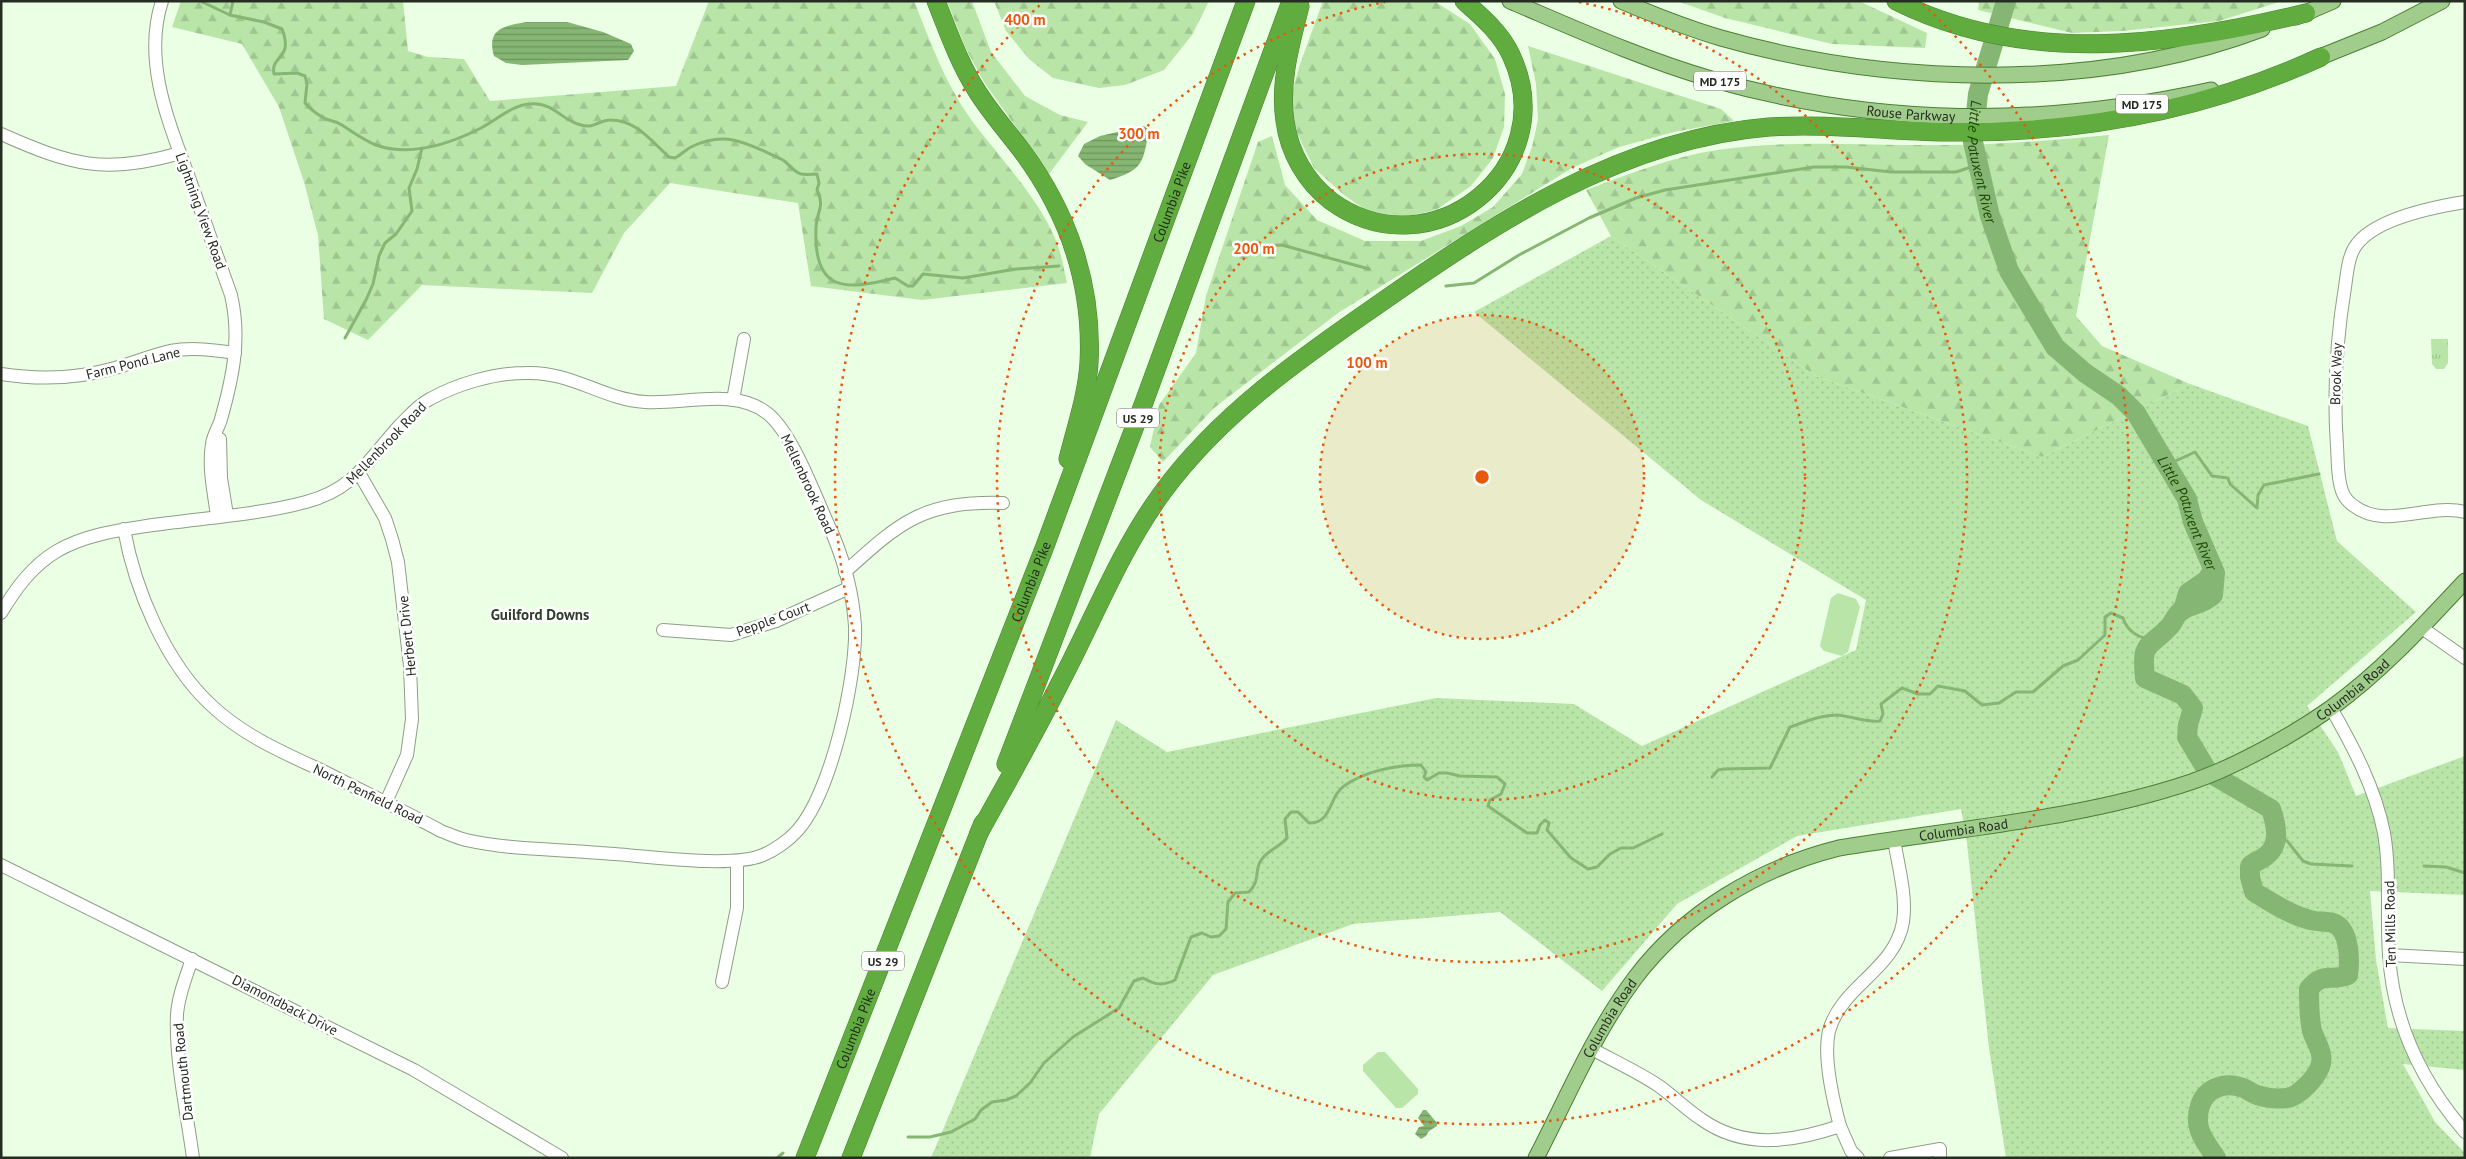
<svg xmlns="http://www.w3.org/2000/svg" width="2466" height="1159" viewBox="0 0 2466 1159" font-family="'PT Sans',sans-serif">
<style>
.grass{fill:url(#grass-dots)}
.forest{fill:url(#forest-firs)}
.park{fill:url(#park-tufts)}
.pitch{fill:#b9e5a9}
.water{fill:url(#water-rules)}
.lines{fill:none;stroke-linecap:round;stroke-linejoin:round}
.stream{stroke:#86b673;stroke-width:3}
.river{stroke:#86b673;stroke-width:20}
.minor-casing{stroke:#8d9f86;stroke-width:14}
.major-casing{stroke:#4b7f34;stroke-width:17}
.highway-casing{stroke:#4b7f34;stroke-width:19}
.minor{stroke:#fff;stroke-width:12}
.major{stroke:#a0cd8b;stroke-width:15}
.highway{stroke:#60ac3e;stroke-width:18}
.ring{fill:none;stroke:#e8590c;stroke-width:2.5;stroke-dasharray:2.5 5}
.labels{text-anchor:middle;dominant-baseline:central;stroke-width:5;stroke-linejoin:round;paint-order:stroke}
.shield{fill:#fff;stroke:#666b64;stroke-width:1}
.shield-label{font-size:12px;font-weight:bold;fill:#252c22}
.street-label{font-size:14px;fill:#252c22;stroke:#fff}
.water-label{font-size:15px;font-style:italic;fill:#1d4b03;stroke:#fff}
.neighbourhood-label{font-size:15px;font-weight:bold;fill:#303f2a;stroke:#fff}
.centre{fill:#e8590c;stroke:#fff;stroke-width:2.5}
.ring-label{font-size:15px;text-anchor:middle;font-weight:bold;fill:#e8590c;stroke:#fff;stroke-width:5;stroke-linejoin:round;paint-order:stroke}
</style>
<defs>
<pattern id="grass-dots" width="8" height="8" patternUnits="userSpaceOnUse" patternTransform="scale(1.25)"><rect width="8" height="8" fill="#b9e5a9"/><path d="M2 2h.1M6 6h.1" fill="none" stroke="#9fc591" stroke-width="1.8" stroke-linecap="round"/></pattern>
<pattern id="forest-firs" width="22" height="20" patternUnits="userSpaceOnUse" patternTransform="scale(1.25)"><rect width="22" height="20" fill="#b9e5a9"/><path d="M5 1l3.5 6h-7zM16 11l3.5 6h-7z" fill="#9fc591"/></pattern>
<pattern id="park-tufts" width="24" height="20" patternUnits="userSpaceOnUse" patternTransform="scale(1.25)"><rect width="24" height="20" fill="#b9e5a9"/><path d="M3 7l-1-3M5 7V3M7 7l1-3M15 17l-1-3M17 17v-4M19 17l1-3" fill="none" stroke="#9fc591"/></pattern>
<pattern id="water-rules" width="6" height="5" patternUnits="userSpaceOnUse" patternTransform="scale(1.25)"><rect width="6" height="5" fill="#86b673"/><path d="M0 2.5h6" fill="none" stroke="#6d945e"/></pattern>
</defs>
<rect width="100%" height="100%" fill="#ebffe4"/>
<path class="grass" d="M 1611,236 L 1816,376 L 2042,457 L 2190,384 L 2308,426 L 2337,541 L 2416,612 L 2307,706 L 2338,752 L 2356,796 L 2465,756 L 2465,895 L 2370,891 L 2376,960 L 2388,1028 L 2465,1031 L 2465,1070 L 2403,1064 L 2435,1122 L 2465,1153 L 2465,1158 L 2006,1158 L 1989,1048 L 1967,843 L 1961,809 L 1797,836 L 1677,904 L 1602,991 L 1500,912 L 1353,924 L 1213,975 L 1099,1114 L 1090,1158 L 931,1158 L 1116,720 L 1167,752 L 1436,698 L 1574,704 L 1642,746 L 1856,650 L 1866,600 L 1701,500 L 1474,312 Z"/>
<g class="forest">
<path d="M 181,1 L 403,1 L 408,51 L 428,57 L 464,59 L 490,101 L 676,86 L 709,1 L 914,1 C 930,41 945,83 970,118 C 997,155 1043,202 1058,246 C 1062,257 1064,270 1067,283 L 922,300 L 811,286 L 798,203 L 670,183 L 624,233 L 592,293 L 422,285 L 368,340 L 324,319 L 318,235 L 304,182 L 279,107 L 242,44 L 172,27 Z"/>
<path d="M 947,1 L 972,1 L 991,52 L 1025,96 L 1060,115 L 1088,122 L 1049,174 L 984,82 L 965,47 Z"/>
<path d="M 994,1 L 1209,1 L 1192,35 L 1164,70 L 1125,85 L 1099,88 L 1053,78 L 1029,59 L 1006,31 Z"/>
<path d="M 1323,1 L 1434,1 L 1470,24 L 1495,59 L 1505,94 L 1504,127 L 1493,158 L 1471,186 L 1436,210 L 1408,216 L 1370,213 L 1344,195 L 1314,168 L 1296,131 L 1291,96 L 1299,67 Z"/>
<path d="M 1677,1 L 1859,1 L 1927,33 L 1925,48 L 1832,44 L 1725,18 Z"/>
<path d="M 1979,1 L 2282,1 L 2219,21 L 2122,31 L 2072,33 L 1978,10 Z"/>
<path d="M 1528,46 L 1721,109 L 1734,121 L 1674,132 L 1619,147 L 1572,168 L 1338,313 L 1214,408 L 1163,462 L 1150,447 L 1159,405 L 1196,353 L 1206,296 L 1258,142 L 1272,136 L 1285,185 L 1317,220 L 1365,241 L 1421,241 L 1461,226 L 1493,207 L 1522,174 L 1532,147 L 1538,120 L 1536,84 Z"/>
<path d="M 2109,135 L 2076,316 L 2102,346 L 2190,384 L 2042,457 L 1816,376 L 1611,236 L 1586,190 C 1629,174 1671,157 1717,150 C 1793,139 1867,146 1943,145 C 1999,145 2054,140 2109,135 Z"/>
</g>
<path class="park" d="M 2431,339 L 2448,339 L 2448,363 L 2444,369 L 2436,369 L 2432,364 Z"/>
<g class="pitch">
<path d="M 1838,593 L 1856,599 L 1860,607 L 1848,652 L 1842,656 L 1824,651 L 1820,646 L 1831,598 Z"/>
<path d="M 1378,1052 L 1385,1052 L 1418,1089 L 1418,1094 L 1402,1108 L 1396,1108 L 1363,1071 L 1363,1065 Z"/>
</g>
<g class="water">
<path d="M 526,22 L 567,22 L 603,32 L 631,44 L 634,51 L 628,60 L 522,65 L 506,63 L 494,56 C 486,29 504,26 526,22 Z"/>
<path d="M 1144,126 L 1149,130 C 1143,163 1143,170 1110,180 L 1085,164 L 1078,156 L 1084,144 L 1100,136 Z"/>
<path d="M 1423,1110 L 1426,1110 L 1437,1123 L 1437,1126 L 1429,1131 L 1426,1136 L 1421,1139 L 1415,1134 L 1419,1127 L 1424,1126 L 1418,1118 Z"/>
</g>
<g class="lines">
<g class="stream">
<path d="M 200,1 L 230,15 L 264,22 L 282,29 C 294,60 270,55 274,74 L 297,73 L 305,76 L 307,84 L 305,103 C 311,110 318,115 326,119 C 331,121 336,121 340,124 C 352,131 363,140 376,145 C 410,157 449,144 479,129 C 496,121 511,105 530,104 C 555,102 560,120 581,125 C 594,129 600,120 610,120 C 637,120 651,141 669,157 L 675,158 C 681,155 685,150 691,147 C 728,129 750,145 783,160 C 789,164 794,172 801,174 C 806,175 812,174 817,174 L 819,183 L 817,190 C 825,207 817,211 816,227 C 813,292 844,291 895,278 L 908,286 L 913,286 L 923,274 L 963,278 L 1016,269 L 1059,266"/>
<path d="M 230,15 L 233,1"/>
<path d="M 1240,247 L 1282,245 L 1369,269"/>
<path d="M 1446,286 L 1474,283 L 1519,255 L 1589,218 L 1636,198 L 1665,190 L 1814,167 L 1846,167 L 1891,172 L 1956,172 L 1977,165"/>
<path d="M 345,338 L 366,300 L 373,284 L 379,256 L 385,243 L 396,234 L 412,211 L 409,188 L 417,169 L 422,148"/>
<path d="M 2165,466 L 2195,452 L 2212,476 L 2228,478 L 2230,484 L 2257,508 L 2258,495 L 2264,485 L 2319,474"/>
<path d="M 1712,777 L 1718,770 L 1724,769 L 1770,768 L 1790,727 C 1805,722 1820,715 1837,715 C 1850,716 1869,723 1880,721 L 1883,714 L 1881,704 L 1902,688 L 1918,694 L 1930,694 L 1938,686 L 1965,691 L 1982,705 L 1999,703 L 2016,692 L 2033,692 L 2063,666 L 2078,660 L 2105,635 L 2105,617 L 2111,613 L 2123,618 C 2127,631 2139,639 2153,639"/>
<path d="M 2276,832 L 2288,842 L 2303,861 L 2311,864 L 2352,866"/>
<path d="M 2424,866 L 2446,867 L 2465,873"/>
<path d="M 908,1137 L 930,1137 L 951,1132 L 975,1119 L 981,1110 L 992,1102 L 1006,1100 L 1016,1096 L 1030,1083 L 1044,1063 L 1073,1037 L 1119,1008 L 1134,981 L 1143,978 C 1155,985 1163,986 1175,980 L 1191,937 L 1202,933 L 1211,937 L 1219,936 L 1226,929 L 1228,902 L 1235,893 L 1249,892 C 1262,878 1253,870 1262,859 C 1269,849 1280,847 1287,838 L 1285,819 L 1291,812 L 1298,812 L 1309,823 C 1333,823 1328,797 1344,786 C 1365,771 1396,765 1421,765 L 1426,772 L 1424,777 L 1427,780 L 1439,773 L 1447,773 L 1460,776 L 1497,777 L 1505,784 L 1501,794 L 1490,800 L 1488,806 L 1527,833 L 1537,833 L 1540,825 L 1545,820 L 1549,823 L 1547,830 L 1571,858 L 1588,869 L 1597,867 L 1610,854 L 1621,848 L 1633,848 L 1662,834"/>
<path d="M 777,1158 L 783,1153"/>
</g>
<g class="river">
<path id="s1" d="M 2006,1 L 1978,94 L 1973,142 L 1990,216 L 2009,271 L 2055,347 L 2085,373 L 2119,396 L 2136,413 L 2187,499 L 2193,522 L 2215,573 L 2213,595 C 2204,604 2192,604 2182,610 C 2176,614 2174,621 2170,626 C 2148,650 2141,640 2145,678 L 2183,695 L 2193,708 L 2188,725 L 2187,737 L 2208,772 L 2271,809 C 2276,824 2281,843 2267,855 C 2262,860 2255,861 2250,866 L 2250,877 L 2254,892 C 2271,902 2290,915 2310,920 C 2317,922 2325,921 2333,923 C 2350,929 2350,960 2348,975 C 2331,982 2323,971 2309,989 C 2309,1002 2309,1017 2312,1031 C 2316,1043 2325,1054 2320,1067 C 2316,1078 2298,1097 2287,1098 C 2278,1099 2266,1098 2257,1095 C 2251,1093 2246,1088 2240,1087 C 2223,1082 2205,1089 2200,1106 C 2193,1128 2204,1140 2216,1158"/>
<path d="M 2183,610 L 2188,593 L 2207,580 L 2213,570"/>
</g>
<defs>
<g id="minor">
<path d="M 162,1 C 142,63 170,125 191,183 C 204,220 218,258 231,295 C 241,338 233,377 221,419 C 219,427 213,435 212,444 C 208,467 214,493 217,516"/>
<path d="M 1,134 C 71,165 105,175 180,153"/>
<path d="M 2465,202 C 2434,207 2377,218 2357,244 C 2348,255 2347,274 2345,287 C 2336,342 2333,390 2337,446 C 2338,461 2337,477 2342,491 C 2344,497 2348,502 2354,506 C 2385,530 2429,503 2465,512"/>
<path d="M 1,374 C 40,380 77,379 115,368 C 133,363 152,355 170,351 C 192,347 214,350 235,353"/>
<path d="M 733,400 L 744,339"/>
<path d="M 220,439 L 221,478 L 227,515"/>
<path d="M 359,473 L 385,518 L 392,539 L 398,562 L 410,666 L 412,719 L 407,755 L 386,802"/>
<path d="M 845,572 C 901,521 924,501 1003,503"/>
<path d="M 1,613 C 16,588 32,566 57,551 C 86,534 121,530 153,525 C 203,518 257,515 306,502 C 355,489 368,460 400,425 C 409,416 418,405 430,399 C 457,384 494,373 525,373 C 572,371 601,399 645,402 C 683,405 734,387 767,413 C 794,434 817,502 833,535 C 845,564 853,595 855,626 C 857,677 831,794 797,831 C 789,840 775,850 763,855 C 731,869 640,855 601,853 C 557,849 510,850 466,840 C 457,838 449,834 441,831 C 402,810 362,791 323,771 C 284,753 244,736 212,706 C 166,664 135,590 124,529"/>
<path d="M 2422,628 L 2465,658"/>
<path d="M 663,630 L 731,635 L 776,621 L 849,588"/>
<path d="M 2331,708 C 2354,748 2375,788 2384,833 C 2391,874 2386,914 2389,954 C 2393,1022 2421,1081 2465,1132"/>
<path d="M 1,865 L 414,1070 L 562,1158"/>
<path d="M 2389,955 L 2465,959"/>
<path d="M 192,959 C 186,977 178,996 177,1015 C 175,1059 187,1113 193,1158"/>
<path d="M 722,982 L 737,908 L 737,861"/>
<path d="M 1592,1049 C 1614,1061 1638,1072 1659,1086 C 1673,1096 1686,1109 1701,1119 C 1744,1150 1793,1142 1840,1126 C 1833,1100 1823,1057 1829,1031 C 1841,986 1895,970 1903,922 C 1907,895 1898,866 1894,839"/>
<path d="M 1840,1126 L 1851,1151 L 1858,1158"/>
<path d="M 1890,1158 L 1940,1149 L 1940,1158"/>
</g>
<g id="major">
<path id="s2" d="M 1510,1 C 1576,29 1642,59 1711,79 C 1878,127 2042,127 2211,90"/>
<path d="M 1621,1 C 1654,15 1687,28 1721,38 C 1890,86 2096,92 2262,29"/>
<path d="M 2296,17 L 2333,1"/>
<path d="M 2310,61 L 2382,32 L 2442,1"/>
<path id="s3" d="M 1536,1158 C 1567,1098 1594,1033 1635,978 C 1685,912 1759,868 1839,848 C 1954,829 2081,819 2191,782 C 2235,767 2293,735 2331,708 C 2381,672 2423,626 2465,581"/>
</g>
<g id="highway">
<path d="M 936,1 C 948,31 959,63 977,91 C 990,112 1007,131 1022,151 C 1068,213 1093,285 1089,363 C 1087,395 1076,427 1068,459"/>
<path d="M 1896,1 C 2026,66 2170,46 2306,13"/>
<path d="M 1300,6 C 1291,42 1279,83 1285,121 C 1289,152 1306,182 1331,201 C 1431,274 1564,168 1511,55 C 1501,33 1482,17 1464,1"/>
<path d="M 1006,764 L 1143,405 L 1291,1"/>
<path d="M 979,833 C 1006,784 1034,735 1059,685 C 1093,621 1119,552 1162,493 C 1219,415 1298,360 1376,306 C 1495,223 1620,139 1769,127 C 1828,123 1886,131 1945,132 C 2074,134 2203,111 2321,57"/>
<path id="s4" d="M 805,1158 L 1045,546 L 1246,1"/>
<path d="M 851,1158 L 983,823"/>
</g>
</defs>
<use href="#minor" class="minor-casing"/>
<use href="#major" class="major-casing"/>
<use href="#highway" class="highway-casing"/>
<use href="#minor" class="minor"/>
<use href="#major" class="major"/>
<use href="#highway" class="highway"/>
</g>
<circle cx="1482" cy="477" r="162" fill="#e8590c" fill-opacity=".12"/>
<g class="ring">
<circle cx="1482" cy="477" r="162"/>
<circle cx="1482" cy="477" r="323"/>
<path d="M1579 2A485 485 0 1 1 1385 2"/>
<path d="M1923 4A647 647 0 1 1 1041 4"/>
</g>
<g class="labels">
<g class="shield">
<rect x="1694" y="71.5" width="52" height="19" rx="4"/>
<rect x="2116" y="94.5" width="52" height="19" rx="4"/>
<rect x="1117" y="408.5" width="42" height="19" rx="4"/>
<rect x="862" y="951.5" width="42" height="19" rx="4"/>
</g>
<g class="shield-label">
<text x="1720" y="81">MD 175</text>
<text x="2142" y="104">MD 175</text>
<text x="1138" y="418">US 29</text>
<text x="883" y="961">US 29</text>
</g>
<g class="street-label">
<text stroke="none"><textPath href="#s2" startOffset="419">Rouse Parkway</textPath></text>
<text stroke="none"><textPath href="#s4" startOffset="1024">Columbia Pike</textPath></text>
<text transform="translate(201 211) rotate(70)">Lightning View Road</text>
<text transform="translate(133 363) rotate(-14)">Farm Pond Lane</text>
<text transform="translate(2336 374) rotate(-88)">Brook Way</text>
<text transform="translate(386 443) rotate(-46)">Mellenbrook Road</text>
<text transform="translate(808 484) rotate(65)">Mellenbrook Road</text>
<text stroke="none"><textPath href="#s4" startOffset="619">Columbia Pike</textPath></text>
<text transform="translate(773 619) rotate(-20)">Pepple Court</text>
<text transform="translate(407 636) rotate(-96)">Herbert Drive</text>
<text stroke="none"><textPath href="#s3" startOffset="998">Columbia Road</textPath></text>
<text transform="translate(368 794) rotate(26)">North Penfield Road</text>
<text stroke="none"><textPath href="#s3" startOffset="578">Columbia Road</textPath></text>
<text transform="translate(2390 924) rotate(-91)">Ten Mills Road</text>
<text transform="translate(285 1005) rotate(27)">Diamondback Drive</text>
<text stroke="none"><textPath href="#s3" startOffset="158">Columbia Road</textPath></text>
<text stroke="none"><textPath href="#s4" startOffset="139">Columbia Pike</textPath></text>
<text transform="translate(183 1072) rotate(-96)">Dartmouth Road</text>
</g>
<g class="water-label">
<text stroke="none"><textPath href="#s1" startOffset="166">Little Patuxent River</textPath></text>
<text stroke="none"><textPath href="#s1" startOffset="586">Little Patuxent River</textPath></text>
</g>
<g class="neighbourhood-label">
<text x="540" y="614">Guilford Downs</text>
</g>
</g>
<circle cx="1482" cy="477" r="8" class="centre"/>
<g class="ring-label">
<text x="1025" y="25">400 m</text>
<text x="1139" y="139">300 m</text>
<text x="1254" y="254">200 m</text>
<text x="1367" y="368">100 m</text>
</g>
<rect width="2466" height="1159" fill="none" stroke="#252c22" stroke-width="5"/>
</svg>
